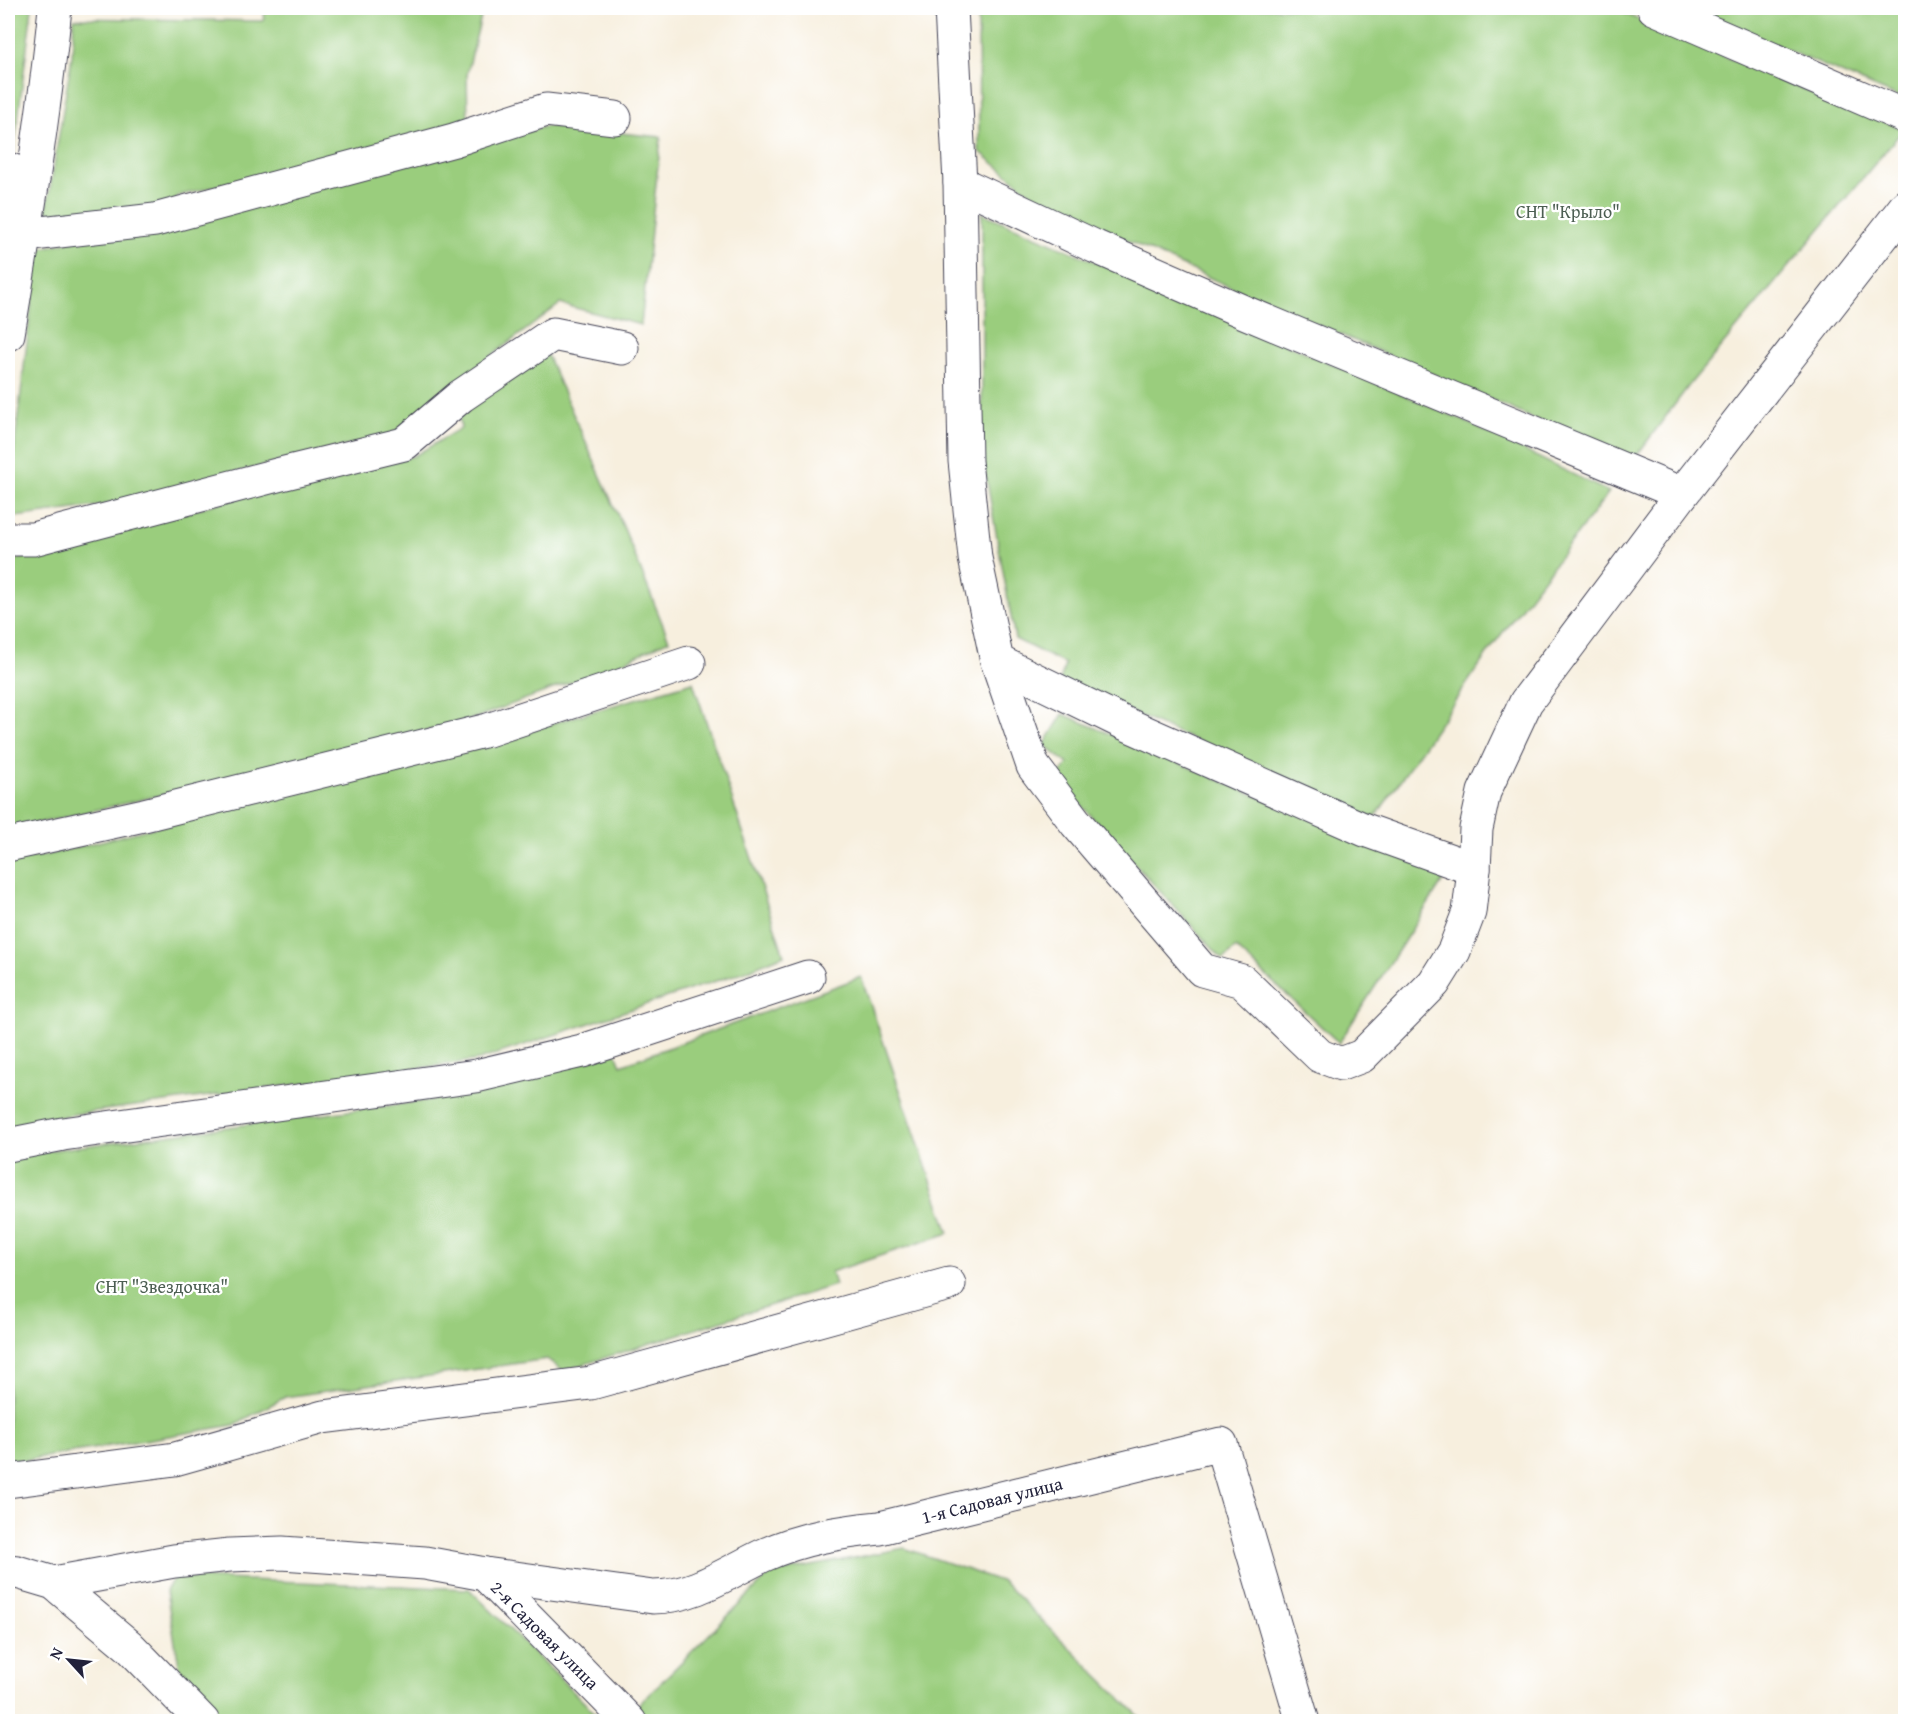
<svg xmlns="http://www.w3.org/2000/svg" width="1913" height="1729" viewBox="0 0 1913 1729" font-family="'Gentium Book Plus',serif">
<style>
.green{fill:#9acd7d;stroke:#5e785c;stroke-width:1.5}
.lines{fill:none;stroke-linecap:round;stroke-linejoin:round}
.minor-casing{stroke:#424153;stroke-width:35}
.minor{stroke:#fff;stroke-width:33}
.labels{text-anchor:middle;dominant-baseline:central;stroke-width:4.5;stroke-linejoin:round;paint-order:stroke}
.park-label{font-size:18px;fill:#4c5e52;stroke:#fff}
.street-label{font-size:18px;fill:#22223b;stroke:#fff}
</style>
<rect width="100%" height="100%" fill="#fff"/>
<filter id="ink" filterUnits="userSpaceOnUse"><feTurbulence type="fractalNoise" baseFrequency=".0167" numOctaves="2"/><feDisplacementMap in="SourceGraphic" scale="12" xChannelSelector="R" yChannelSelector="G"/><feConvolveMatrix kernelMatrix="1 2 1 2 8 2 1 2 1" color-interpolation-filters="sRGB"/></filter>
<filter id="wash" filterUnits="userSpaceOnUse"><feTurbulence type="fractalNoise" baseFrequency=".008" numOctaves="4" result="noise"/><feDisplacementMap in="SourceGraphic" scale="24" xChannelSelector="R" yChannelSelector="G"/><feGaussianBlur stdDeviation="1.35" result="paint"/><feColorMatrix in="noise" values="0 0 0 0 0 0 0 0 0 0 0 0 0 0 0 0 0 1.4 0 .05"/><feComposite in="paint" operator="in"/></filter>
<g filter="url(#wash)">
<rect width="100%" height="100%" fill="#f7efde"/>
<g class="green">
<path d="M 8,8 L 32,8 L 13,158 L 8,156 Z"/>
<path d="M 266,8 L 483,8 L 467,75 L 468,123 L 177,196 L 176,202 L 142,210 L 46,213 L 72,56 L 74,18 L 263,21 Z"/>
<path d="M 978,8 L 1612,8 L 1784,82 L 1904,129 L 1690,384 L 1631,463 L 1483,396 L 1230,287 L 1040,201 L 979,151 Z"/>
<path d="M 1688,8 L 1905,8 L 1905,100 Z"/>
<path d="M 548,126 L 661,137 L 641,325 L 560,304 L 457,382 L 391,435 L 98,506 L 8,518 L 8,501 L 38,249 Z"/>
<path d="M 982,213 L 1462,420 L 1609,492 L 1494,644 L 1374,819 L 1060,681 L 1065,664 L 1015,639 L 982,454 Z"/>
<path d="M 547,355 L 625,531 L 669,640 L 617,665 L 464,722 L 179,791 L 8,830 L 8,562 L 233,499 L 414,456 L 461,428 L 458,411 Z"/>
<path d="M 693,682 L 784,955 L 743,972 L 479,1060 L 75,1114 L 8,1127 L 8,860 L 43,856 L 492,741 Z"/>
<path d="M 1063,714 L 1446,876 L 1339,1043 L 1236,948 L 1223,960 L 1057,779 L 1068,764 L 1044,745 Z"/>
<path d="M 861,977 L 949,1233 L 831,1272 L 835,1285 L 563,1371 L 547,1359 L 285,1397 L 234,1425 L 8,1463 L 8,1156 L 455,1097 L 616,1053 L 621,1065 Z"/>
<path d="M 904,1548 L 1003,1582 L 1144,1721 L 645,1722 L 633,1710 L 770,1574 Z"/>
<path d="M 174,1577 L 469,1589 L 603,1721 L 226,1721 L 181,1677 L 166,1591 Z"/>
</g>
</g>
<g filter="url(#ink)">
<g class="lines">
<defs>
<g id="minor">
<path d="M 951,8 L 960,183 L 1096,247 L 1244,312 L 1682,494"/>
<path d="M 1654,8 L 1906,117"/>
<path d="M 8,169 L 33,178"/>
<path d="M 960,183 L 965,461 L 975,558 L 997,661 L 1124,723 L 1365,830 L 1474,869 L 1476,829 L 1484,792 L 1526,702 L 1682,494 L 1906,206"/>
<path d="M 24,235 L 155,220 L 454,140 L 546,110 L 615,118"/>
<path d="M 8,334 C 26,226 44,117 55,8"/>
<path d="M 8,539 L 33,539 L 281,474 L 404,444 L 461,396 L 553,334 L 622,348"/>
<path d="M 997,661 L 1033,766 L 1076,823 L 1202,970 L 1242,981 L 1320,1056 L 1341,1064 L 1362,1056 L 1434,983 L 1454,951 L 1469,912 L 1474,869"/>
<path d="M 8,845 L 144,815 L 488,730 L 689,663"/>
<path d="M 8,1145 L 63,1134 L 476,1076 L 582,1051 L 808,977"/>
<path d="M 8,1481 L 175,1459 L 323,1417 L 591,1383 L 949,1284"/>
<path d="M 8,1571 L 17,1572 L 54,1583 L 129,1646 L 203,1722"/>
<path d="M 485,1574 L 630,1722"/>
<path d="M 54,1583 L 174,1561 L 230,1555 L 282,1553 L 425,1563 L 485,1574 L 653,1597 C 694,1597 728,1572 764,1555 C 802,1538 839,1532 880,1528 L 1221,1444 L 1303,1722"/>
</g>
</defs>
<use href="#minor" class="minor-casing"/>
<use href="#minor" class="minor"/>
</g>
</g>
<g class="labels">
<g class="park-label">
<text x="1568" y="211">СНТ "Крыло"</text>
<text x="162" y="1286">СНТ "Звездочка"</text>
</g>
<g class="street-label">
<text transform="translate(992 1500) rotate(-14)">1-я Садовая улица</text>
<text transform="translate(545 1635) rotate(45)">2-я Садовая улица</text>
</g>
</g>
<rect width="1913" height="1729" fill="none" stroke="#fff" stroke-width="30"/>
<g transform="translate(69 1660) rotate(297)" stroke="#ffffff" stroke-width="4.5" paint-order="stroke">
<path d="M0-4.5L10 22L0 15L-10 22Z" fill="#22223b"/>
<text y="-9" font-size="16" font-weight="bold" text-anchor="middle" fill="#22223b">N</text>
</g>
</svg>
